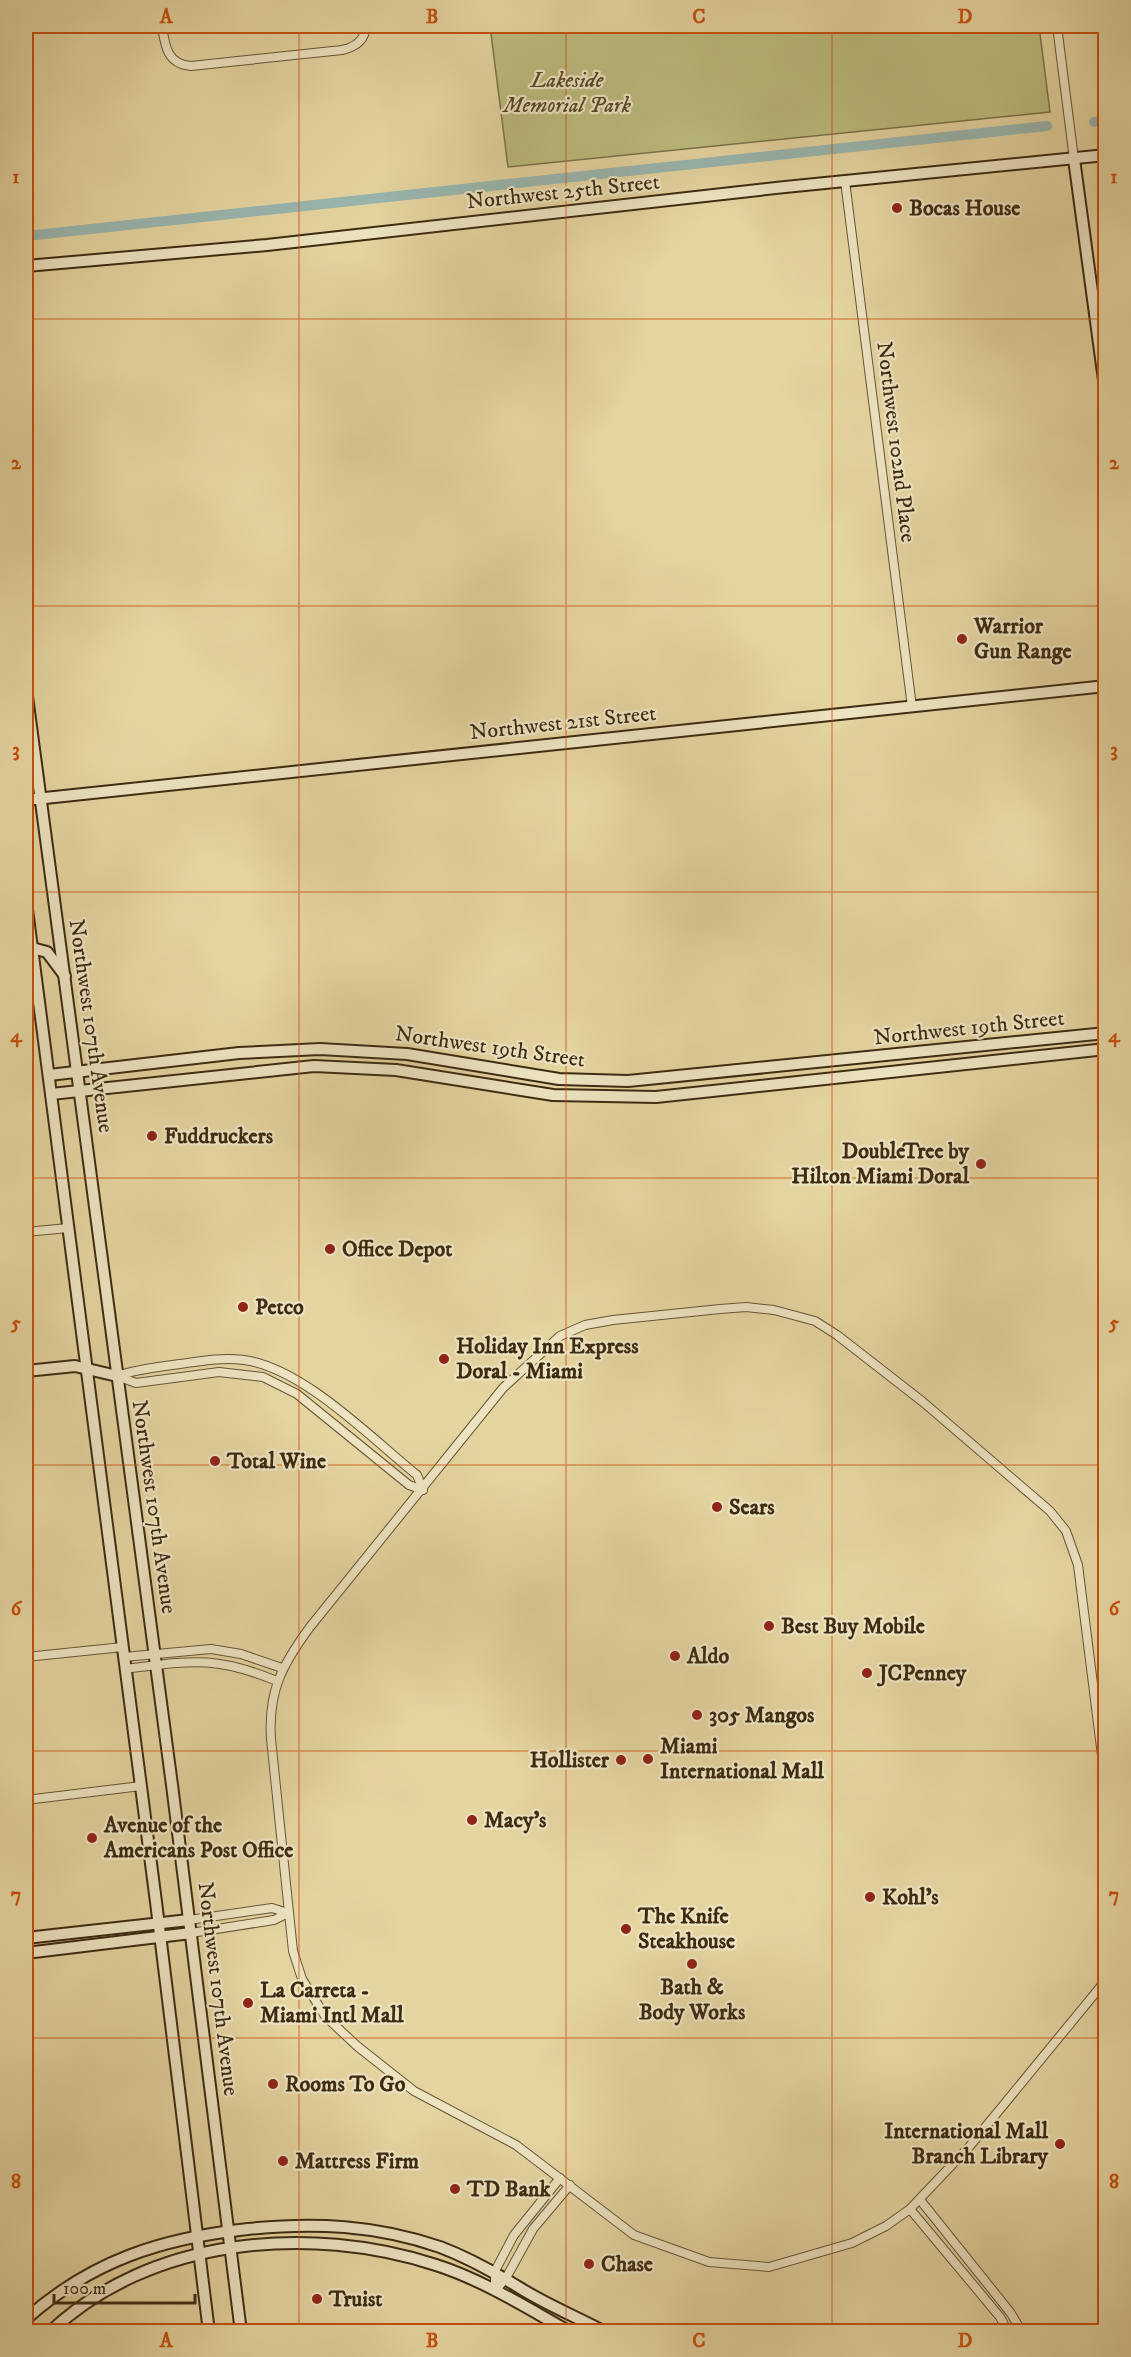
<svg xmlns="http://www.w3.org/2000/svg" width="1131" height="2357" viewBox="0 0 1131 2357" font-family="'IM FELL DW Pica',serif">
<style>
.green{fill:#bcbb7e;stroke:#7c7348;stroke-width:1.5}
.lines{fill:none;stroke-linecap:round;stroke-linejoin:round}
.canal{stroke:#99b6af;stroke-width:10}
.street-casing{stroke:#675536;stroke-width:10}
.secondary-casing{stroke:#3d2b12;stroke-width:14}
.street{stroke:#ede3c1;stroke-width:8}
.secondary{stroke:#ede3c1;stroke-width:10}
.grid{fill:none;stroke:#c6500d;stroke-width:1.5;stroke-opacity:0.55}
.poi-dot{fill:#8f2418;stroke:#ede3c1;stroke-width:2}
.labels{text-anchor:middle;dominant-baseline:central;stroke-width:4.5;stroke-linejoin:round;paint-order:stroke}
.park-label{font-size:22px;font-style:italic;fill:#564828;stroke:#ede3c1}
.street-label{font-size:22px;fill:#3d2b12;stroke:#ede3c1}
.poi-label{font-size:22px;font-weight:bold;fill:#3d2b12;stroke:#ede3c1;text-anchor:start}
.neatline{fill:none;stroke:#c6500d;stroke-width:2}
.grid-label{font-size:20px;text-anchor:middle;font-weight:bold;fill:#c6500d}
</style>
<rect width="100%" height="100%" fill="#e4d4a0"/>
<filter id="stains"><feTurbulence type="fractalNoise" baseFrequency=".00333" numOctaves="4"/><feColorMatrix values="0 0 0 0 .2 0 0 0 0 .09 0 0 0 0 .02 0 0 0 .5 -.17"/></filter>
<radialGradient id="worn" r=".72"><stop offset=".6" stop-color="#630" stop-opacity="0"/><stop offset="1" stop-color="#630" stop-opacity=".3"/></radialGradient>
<path class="green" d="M 490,26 L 1039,26 L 1050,112 L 508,167 Z"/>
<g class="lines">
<g class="canal">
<path d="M 1094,122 L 1106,120"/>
<path d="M 26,236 L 1047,126"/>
</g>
<defs>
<g id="street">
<path d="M 162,26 C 165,46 167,64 191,66 L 342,50 C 356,47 365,40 366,26"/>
<path d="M 1057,26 L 1074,159"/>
<path d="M 845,181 L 912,707"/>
<path d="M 26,1232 L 68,1228"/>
<path d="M 117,1376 C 137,1369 158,1367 180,1364 C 201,1361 222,1357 244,1360 C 303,1368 371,1438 417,1475 L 423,1490"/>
<path d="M 117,1376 L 136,1383 L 219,1372 L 263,1377 L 297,1394 L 409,1485 L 423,1490"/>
<path d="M 26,1657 L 123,1647"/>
<path d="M 124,1657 L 211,1649 L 241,1654 L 282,1668"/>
<path d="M 125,1669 C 190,1661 214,1655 277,1681"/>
<path d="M 1106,1787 L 1078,1565 L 1066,1531 L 1050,1511 L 923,1402 L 837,1335 L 815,1321 L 774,1310 L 746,1307 L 720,1309 L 613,1320 L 585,1325 L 560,1336 L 503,1388 L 310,1627 C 282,1665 268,1691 271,1739 L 293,1951 L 302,1979 L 325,2016 L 357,2046 L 414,2091 L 516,2145 L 634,2235 L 709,2262 L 769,2267 L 852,2243 L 886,2226 L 910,2209 L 969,2147 L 1106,1980"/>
<path d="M 26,1800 L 141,1786"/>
<path d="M 189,1920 L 272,1908 L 288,1913"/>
<path d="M 191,1933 L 274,1920 L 288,1913"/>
<path d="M 921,2201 L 1010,2312 L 1022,2332"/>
<path d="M 910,2209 L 1000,2317 L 1008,2332"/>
<path d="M 495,2291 L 495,2271 L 514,2235 L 560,2178"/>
<path d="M 495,2291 L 506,2278 L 533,2229 L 570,2185"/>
</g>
<g id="secondary">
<path d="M 1074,159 L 1106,395"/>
<path d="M 26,266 L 267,245 L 785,187 L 1106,155"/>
<path d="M 26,689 L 172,1785 L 241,2332"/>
<path d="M 26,800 L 1106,686"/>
<path d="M 26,902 L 156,1902 L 209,2332"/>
<path d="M 32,948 L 47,952 L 65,976"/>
<path d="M 49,1075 L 239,1053 L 320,1049 L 407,1054 L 559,1079 L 628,1081 L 1106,1033"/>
<path d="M 51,1094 L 314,1066 L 396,1070 L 553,1095 L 656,1097 L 1106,1049"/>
<path d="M 26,1371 L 75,1366 L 117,1376"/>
<path d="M 26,1938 L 189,1920"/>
<path d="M 26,1953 L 191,1933"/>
<path d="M 26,2319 C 91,2261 162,2238 248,2229 C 314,2222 376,2225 440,2247 C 469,2258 494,2272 520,2288 C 547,2305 577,2317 605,2332"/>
<path d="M 50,2332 C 150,2237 310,2224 436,2265 C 483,2280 527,2308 570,2332"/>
</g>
</defs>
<use href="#street" class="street-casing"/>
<use href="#secondary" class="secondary-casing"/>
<use href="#street" class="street"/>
<use href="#secondary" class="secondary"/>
</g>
<path class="grid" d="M 299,26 L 299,2332M 566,26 L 566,2332M 832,26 L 832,2332M 26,319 L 1106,319M 26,606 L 1106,606M 26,892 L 1106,892M 26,1178 L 1106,1178M 26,1465 L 1106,1465M 26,1751 L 1106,1751M 26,2038 L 1106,2038"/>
<g class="poi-dot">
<circle cx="897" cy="208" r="6"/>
<circle cx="962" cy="639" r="6"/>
<circle cx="152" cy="1136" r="6"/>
<circle cx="981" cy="1164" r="6"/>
<circle cx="330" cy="1249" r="6"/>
<circle cx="243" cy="1307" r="6"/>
<circle cx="444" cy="1359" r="6"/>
<circle cx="215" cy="1461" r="6"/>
<circle cx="717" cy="1507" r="6"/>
<circle cx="769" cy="1626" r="6"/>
<circle cx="675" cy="1656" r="6"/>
<circle cx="867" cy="1673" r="6"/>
<circle cx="697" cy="1715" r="6"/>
<circle cx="648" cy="1759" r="6"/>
<circle cx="621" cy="1760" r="6"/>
<circle cx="472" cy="1820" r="6"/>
<circle cx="92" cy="1838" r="6"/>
<circle cx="870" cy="1897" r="6"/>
<circle cx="626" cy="1929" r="6"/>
<circle cx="692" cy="1964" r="6"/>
<circle cx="248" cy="2003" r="6"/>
<circle cx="273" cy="2084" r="6"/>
<circle cx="1060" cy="2144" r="6"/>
<circle cx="283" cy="2161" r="6"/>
<circle cx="455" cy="2189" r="6"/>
<circle cx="589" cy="2264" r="6"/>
<circle cx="317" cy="2299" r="6"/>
</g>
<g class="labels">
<g class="park-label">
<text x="567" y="80">Lakeside<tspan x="567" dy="25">Memorial Park</tspan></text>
</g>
<g class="street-label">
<text transform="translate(563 192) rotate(-6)">Northwest 25th Street</text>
<text transform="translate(896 442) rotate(83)">Northwest 102nd Place</text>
<text transform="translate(563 723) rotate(-6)">Northwest 21st Street</text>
<text transform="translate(91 1026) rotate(82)">Northwest 107th Avenue</text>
<text transform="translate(969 1028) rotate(-6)">Northwest 19th Street</text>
<text transform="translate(490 1047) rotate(8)">Northwest 19th Street</text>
<text transform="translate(154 1507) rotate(82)">Northwest 107th Avenue</text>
<text transform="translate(218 1989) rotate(83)">Northwest 107th Avenue</text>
</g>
<g class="poi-label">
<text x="909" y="208">Bocas House</text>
<text x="974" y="626">Warrior<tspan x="974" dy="25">Gun Range</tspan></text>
<text x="164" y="1136">Fuddruckers</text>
<text x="969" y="1151" text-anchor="end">DoubleTree by<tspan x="969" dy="25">Hilton Miami Doral</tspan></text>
<text x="342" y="1249">Office Depot</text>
<text x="255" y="1307">Petco</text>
<text x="456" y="1346">Holiday Inn Express<tspan x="456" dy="25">Doral - Miami</tspan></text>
<text x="227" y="1461">Total Wine</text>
<text x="729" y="1507">Sears</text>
<text x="781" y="1626">Best Buy Mobile</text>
<text x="687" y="1656">Aldo</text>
<text x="879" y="1673">JCPenney</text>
<text x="709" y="1715">305 Mangos</text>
<text x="660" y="1746">Miami<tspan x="660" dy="25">International Mall</tspan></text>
<text x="609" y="1760" text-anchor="end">Hollister</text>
<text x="484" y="1820">Macy's</text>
<text x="104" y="1825">Avenue of the<tspan x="104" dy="25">Americans Post Office</tspan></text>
<text x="882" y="1897">Kohl's</text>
<text x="638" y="1916">The Knife<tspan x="638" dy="25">Steakhouse</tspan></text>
<text x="692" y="1987" text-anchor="middle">Bath &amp;<tspan x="692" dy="25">Body Works</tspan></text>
<text x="260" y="1990">La Carreta -<tspan x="260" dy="25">Miami Intl Mall</tspan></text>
<text x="285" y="2084">Rooms To Go</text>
<text x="1048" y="2131" text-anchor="end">International Mall<tspan x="1048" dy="25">Branch Library</tspan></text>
<text x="295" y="2161">Mattress Firm</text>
<text x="467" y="2189">TD Bank</text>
<text x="601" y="2264">Chase</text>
<text x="329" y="2299">Truist</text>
</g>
</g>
<rect width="1131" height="2357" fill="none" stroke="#e4d4a0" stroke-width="66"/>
<path d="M54 2294v9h141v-9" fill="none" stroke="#3d2b12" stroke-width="3"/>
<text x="63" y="2294" font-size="18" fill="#3d2b12" stroke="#ede3c1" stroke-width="4.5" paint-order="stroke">100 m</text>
<rect x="33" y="33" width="1065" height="2291" class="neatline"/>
<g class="grid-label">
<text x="166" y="23">A</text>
<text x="432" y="23">B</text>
<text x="699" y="23">C</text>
<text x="965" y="23">D</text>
<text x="16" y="183">1</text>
<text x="1114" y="183">1</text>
<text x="16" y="469">2</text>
<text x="1114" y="469">2</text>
<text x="16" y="756">3</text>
<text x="1114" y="756">3</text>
<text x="16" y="1042">4</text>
<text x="1114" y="1042">4</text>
<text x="16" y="1329">5</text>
<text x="1114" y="1329">5</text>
<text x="16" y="1615">6</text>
<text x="1114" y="1615">6</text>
<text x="16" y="1901">7</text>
<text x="1114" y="1901">7</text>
<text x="16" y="2188">8</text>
<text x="1114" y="2188">8</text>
<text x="166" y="2347">A</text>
<text x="432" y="2347">B</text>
<text x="699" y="2347">C</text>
<text x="965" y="2347">D</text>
</g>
<rect width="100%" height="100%" filter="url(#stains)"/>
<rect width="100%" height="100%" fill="url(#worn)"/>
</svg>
